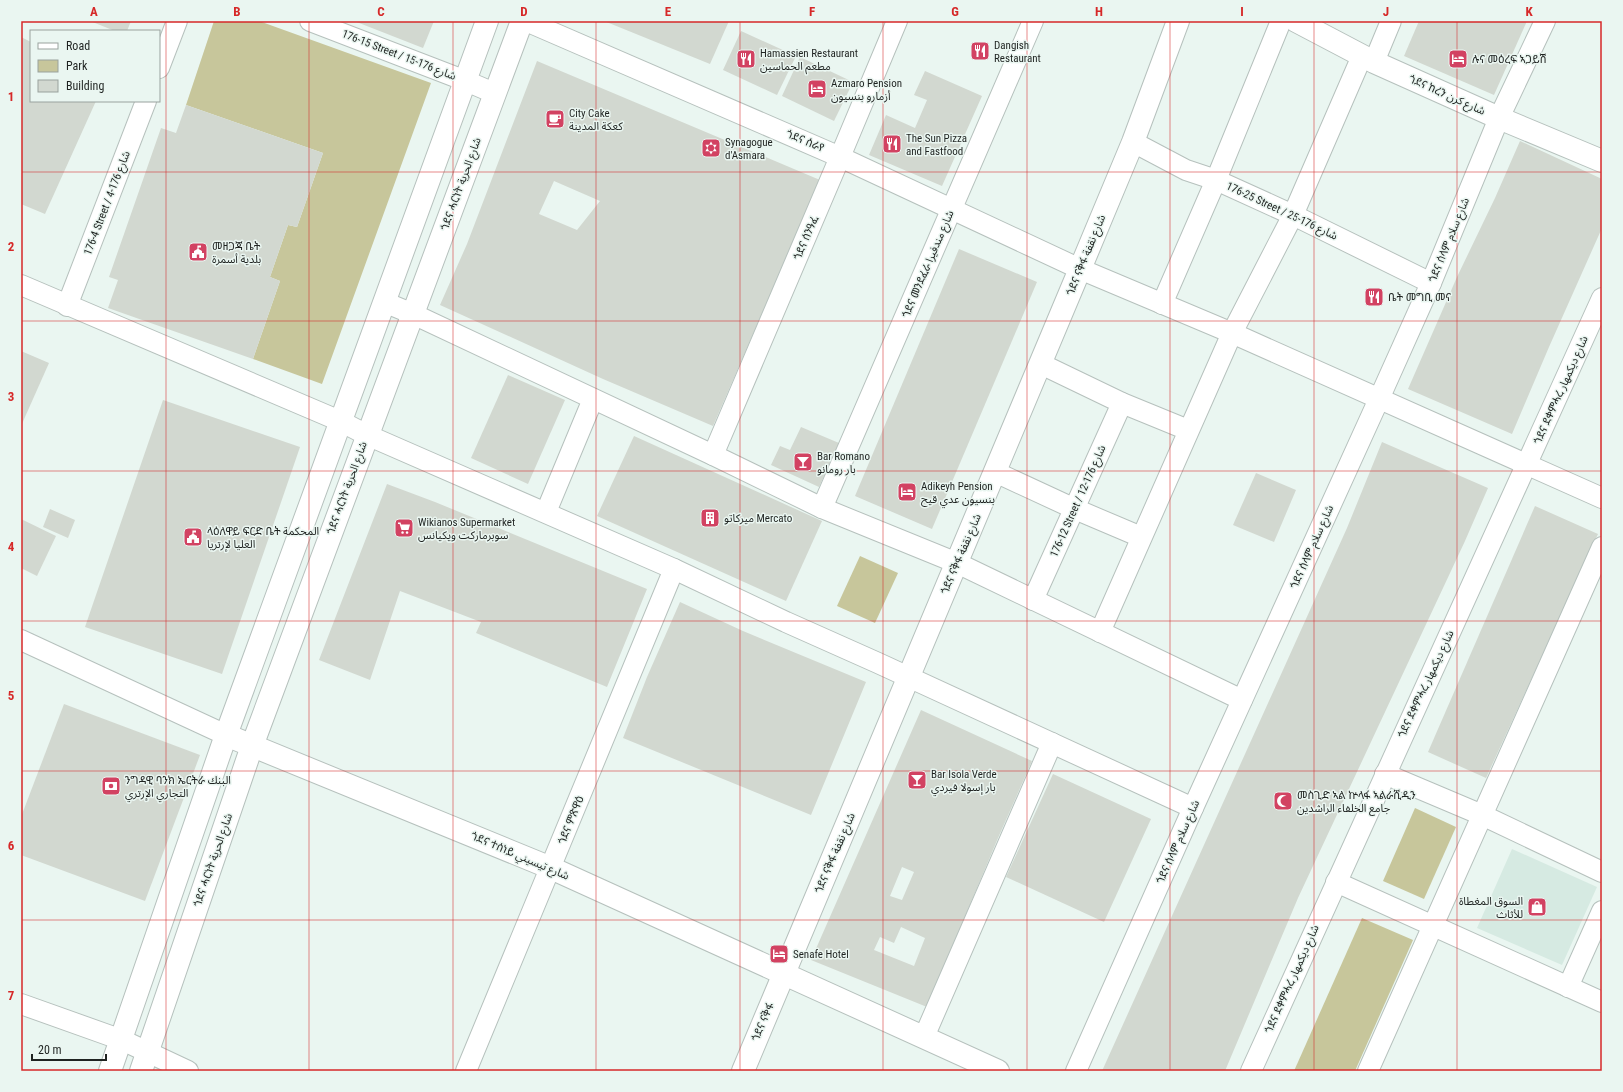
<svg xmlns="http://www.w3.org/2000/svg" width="1623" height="1092" viewBox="0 0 1623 1092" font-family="'Roboto Condensed','Noto Sans Arabic','Noto Sans Ethiopic',sans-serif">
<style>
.built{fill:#d6eae2}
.green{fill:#c7c69b}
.building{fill:#d2d8d0;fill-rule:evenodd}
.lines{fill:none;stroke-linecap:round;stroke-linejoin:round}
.street-casing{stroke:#b6c1bd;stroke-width:22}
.secondary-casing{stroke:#b6c1bd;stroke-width:24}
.primary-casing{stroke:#b6c1bd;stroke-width:24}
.street{stroke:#fff;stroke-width:20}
.secondary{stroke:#fff;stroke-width:22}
.primary{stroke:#fff;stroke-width:22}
.grid{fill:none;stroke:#d62828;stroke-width:1;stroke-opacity:0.55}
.labels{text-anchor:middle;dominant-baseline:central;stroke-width:3;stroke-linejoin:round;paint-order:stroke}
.poi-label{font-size:11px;fill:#1f2321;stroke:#eaf6f1;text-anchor:start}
.street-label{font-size:11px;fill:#1f2321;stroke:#eaf6f1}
.neatline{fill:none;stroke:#d62828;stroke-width:1.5}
.grid-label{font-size:13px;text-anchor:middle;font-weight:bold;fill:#d62828}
</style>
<rect width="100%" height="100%" fill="#eaf6f1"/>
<path class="built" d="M 1512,849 L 1597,887 L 1562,965 L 1477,928 Z"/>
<g class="green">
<path d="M 214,21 L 259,21 L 431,83 L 322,384 L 253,359 L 280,281 L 270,277 L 288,225 L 297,227 L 323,153 L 186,105 Z"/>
<path d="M 860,556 L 898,573 L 875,623 L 837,606 Z"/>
<path d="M 1415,808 L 1456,827 L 1424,899 L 1383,881 Z"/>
<path d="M 1362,918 L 1413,940 L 1355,1071 L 1294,1071 Z"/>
</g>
<g class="building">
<path d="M 90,21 L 131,21 L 127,31 L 115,31 Z"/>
<path d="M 354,21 L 434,21 L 423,48 Z"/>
<path d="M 604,21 L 729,21 L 710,64 Z"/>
<path d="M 1419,21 L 1527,21 L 1494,95 L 1404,56 Z"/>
<path d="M 741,31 L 796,56 L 777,95 L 723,70 Z"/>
<path d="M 21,37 L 31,42 L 31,101 L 96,101 L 45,214 L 21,204 Z"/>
<path d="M 800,57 L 853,82 L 834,121 L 782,96 Z"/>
<path d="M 537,61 L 820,180 L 713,426 L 603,379 L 440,305 L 467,244 ZM 554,181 L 600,201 L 577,230 L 539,214 Z"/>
<path d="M 925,71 L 982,96 L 942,186 L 869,155 L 886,115 L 915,128 L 927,100 L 914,95 Z"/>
<path d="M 186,105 L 323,153 L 297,227 L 288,225 L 270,277 L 280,281 L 253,359 L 108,308 L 118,280 L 109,277 L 161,128 L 176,133 Z"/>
<path d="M 1520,141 L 1602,179 L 1602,228 L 1549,347 L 1512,434 L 1408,389 L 1457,277 L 1495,198 Z"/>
<path d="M 959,249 L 1037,282 L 932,529 L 855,496 Z"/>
<path d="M 21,351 L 49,363 L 21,426 Z"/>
<path d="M 508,375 L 565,400 L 528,484 L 471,458 Z"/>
<path d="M 163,400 L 300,447 L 222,674 L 85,627 Z"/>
<path d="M 801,427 L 839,443 L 819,487 L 771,465 L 780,446 L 790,450 Z"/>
<path d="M 634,436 L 822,521 L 786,601 L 597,516 Z"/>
<path d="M 1382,442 L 1488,488 L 1465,541 L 1298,898 L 1225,1071 L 1102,1071 L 1347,528 Z"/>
<path d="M 1256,473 L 1296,490 L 1274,542 L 1233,525 Z"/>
<path d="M 387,484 L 435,502 L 647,589 L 607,687 L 476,633 L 481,622 L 400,591 L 370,680 L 319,660 Z"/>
<path d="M 1535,506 L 1598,534 L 1486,778 L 1428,752 Z"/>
<path d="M 50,509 L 75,520 L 68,538 L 43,527 Z"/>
<path d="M 21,519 L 56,536 L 37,576 L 21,568 Z"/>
<path d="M 680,602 L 743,631 L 866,682 L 811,815 L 623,738 L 647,677 Z"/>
<path d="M 64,704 L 200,755 L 145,901 L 21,855 L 21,817 Z"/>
<path d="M 921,710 L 1032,761 L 998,838 L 927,1007 L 811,960 ZM 902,867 L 914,872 L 902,900 L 890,896 ZM 901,927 L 925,938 L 914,966 L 874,950 L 880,937 L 894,943 Z"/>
<path d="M 1053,774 L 1151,819 L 1104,922 L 1006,877 Z"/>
</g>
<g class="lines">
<defs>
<g id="street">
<path d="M 310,21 L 466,81 L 494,93"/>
<path d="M 526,21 L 840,157 L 1080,269 L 1232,333 L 1602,498"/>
<path d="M 1374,62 L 1391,21"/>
<path d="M 159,68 L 177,21"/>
<path d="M 1133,142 L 1186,170 L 1216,180 L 1293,215 L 1431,283"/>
<path d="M 21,285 L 340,421 L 367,435 L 674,569 L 786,622 L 878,663 L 1193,808"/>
<path d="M 384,302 L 413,314 L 713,455 L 822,508 L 957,563 L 1242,700"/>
<path d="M 1162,304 L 1216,180 L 1281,21"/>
<path d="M 67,306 L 146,101"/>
<path d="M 1041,364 L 1122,403 L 1188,430"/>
<path d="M 713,455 L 840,157 L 897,21"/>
<path d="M 995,472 L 1075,509 L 1141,537"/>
<path d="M 822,508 L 1033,21"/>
<path d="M 546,512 L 593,399"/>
<path d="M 1033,600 L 1122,403"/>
<path d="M 1100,632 L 1232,333 L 1293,215 L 1362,56"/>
<path d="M 21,640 L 226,735"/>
<path d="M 1385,774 L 1482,815 L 1602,872"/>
<path d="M 1336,882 L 1602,1002"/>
<path d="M 1568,987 L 1602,911"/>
<path d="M 21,1004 L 122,1040 L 188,1071"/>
<path d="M 924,1037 L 1052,743"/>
<path d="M 466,1071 L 674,569"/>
<path d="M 1076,1071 L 1193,808 L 1379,399 L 1431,283 L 1499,118 L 1545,21"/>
<path d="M 1251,1071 L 1602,298"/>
<path d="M 1368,1071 L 1602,547"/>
</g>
<g id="secondary">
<path d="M 1296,21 L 1374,62 L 1499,118 L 1602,161"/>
<path d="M 226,735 L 551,868 L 998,1071"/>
<path d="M 743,1071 L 1080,269 L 1133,142 L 1178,21"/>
</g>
<g id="primary">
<path d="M 110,1071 L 226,735 L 487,21"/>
<path d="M 141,1071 L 252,746 L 522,21"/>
</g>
</defs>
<use href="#street" class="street-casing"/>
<use href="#secondary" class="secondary-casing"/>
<use href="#primary" class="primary-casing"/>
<use href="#street" class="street"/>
<use href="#secondary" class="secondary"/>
<use href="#primary" class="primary"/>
</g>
<path class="grid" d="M 166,21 L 166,1071M 309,21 L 309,1071M 453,21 L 453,1071M 596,21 L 596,1071M 740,21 L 740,1071M 883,21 L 883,1071M 1027,21 L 1027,1071M 1170,21 L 1170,1071M 1314,21 L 1314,1071M 1457,21 L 1457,1071M 21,172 L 1602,172M 21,321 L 1602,321M 21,471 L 1602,471M 21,621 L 1602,621M 21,771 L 1602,771M 21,920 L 1602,920"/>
<defs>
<symbol id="restaurant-square" viewBox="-11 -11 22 22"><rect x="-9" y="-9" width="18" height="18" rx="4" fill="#d24262" stroke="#eaf6f1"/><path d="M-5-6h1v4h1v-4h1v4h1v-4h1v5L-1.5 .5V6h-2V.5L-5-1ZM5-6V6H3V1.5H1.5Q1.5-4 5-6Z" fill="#fff"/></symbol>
<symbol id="hotel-square" viewBox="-11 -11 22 22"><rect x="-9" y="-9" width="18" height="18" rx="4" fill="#d24262" stroke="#eaf6f1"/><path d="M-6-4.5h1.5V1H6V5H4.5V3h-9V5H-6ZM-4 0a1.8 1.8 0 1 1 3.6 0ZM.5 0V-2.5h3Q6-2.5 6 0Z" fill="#fff"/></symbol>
<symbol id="cafe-square" viewBox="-11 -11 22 22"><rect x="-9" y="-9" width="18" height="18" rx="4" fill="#d24262" stroke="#eaf6f1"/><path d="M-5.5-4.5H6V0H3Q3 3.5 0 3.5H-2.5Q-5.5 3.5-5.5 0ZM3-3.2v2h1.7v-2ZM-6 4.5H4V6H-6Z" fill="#fff"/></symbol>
<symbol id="synagogue-square" viewBox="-11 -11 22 22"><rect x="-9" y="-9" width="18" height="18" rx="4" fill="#d24262" stroke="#eaf6f1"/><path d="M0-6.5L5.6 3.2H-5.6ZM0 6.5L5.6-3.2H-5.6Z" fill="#fff"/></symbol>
<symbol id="civic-square" viewBox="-11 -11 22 22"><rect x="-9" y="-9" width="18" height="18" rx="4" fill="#d24262" stroke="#eaf6f1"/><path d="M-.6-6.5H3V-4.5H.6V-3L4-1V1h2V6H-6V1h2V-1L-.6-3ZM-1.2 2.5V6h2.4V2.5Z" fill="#fff"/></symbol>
<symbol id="bar-square" viewBox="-11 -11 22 22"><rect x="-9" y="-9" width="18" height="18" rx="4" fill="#d24262" stroke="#eaf6f1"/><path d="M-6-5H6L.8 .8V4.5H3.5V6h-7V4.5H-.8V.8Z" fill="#fff"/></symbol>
<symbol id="building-square" viewBox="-11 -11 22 22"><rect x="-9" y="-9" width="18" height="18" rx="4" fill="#d24262" stroke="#eaf6f1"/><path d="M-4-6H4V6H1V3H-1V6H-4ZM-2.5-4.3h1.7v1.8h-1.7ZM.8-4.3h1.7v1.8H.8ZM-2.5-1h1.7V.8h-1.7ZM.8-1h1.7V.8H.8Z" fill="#fff"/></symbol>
<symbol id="supermarket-square" viewBox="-11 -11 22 22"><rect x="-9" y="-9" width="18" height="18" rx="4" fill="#d24262" stroke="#eaf6f1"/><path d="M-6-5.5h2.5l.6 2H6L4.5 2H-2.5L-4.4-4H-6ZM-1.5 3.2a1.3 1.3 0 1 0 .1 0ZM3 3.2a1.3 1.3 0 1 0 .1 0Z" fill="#fff"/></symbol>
<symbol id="bank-square" viewBox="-11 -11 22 22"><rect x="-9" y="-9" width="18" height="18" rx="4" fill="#d24262" stroke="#eaf6f1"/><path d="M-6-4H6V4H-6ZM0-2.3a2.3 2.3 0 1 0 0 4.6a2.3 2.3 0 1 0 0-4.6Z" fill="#fff"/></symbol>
<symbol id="mosque-square" viewBox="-11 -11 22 22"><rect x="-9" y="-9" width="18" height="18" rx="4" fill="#d24262" stroke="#eaf6f1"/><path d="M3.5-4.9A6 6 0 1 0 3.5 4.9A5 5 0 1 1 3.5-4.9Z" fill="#fff"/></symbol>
<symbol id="shop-square" viewBox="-11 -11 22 22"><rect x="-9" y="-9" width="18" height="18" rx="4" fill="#d24262" stroke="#eaf6f1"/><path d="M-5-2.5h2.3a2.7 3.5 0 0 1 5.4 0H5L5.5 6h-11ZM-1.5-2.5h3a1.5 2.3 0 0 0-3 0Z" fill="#fff"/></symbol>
</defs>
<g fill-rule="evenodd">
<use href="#restaurant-square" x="969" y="40" width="22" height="22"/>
<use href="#restaurant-square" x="735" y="48" width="22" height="22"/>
<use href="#hotel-square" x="1447" y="48" width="22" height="22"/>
<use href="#hotel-square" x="806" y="78" width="22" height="22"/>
<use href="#cafe-square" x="544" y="108" width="22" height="22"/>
<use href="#restaurant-square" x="881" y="133" width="22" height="22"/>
<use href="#synagogue-square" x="700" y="137" width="22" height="22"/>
<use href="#civic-square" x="187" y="241" width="22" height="22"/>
<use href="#restaurant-square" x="1363" y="286" width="22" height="22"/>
<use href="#bar-square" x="792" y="451" width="22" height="22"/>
<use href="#hotel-square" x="896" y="481" width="22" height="22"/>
<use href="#building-square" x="699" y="507" width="22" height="22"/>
<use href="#supermarket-square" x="393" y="517" width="22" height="22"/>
<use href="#civic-square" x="182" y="526" width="22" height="22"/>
<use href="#bar-square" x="906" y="769" width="22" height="22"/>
<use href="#bank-square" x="100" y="775" width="22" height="22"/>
<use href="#mosque-square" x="1272" y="790" width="22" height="22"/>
<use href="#shop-square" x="1526" y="896" width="22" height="22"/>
<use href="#hotel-square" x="768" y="943" width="22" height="22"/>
</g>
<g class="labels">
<g class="poi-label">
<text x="994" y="45">Dangish<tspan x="994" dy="13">Restaurant</tspan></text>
<text x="760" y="53">Hamassien Restaurant<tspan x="760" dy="13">مطعم الحماسين</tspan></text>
<text x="1472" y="59">ሉና መዕረፍ ኣጋይሽ</text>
<text x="831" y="83">Azmaro Pension<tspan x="831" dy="13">أزمارو بنسيون</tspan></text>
<text x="569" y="113">City Cake<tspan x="569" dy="13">كعكة المدينة</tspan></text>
<text x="906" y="138">The Sun Pizza<tspan x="906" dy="13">and Fastfood</tspan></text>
<text x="725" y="142">Synagogue<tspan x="725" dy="13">d'Asmara</tspan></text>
<text x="212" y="246">መዘጋጃ ቤት<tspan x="212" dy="13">بلدية أسمرة</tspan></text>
<text x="1388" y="297">ቤት መግቢ መና</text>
<text x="817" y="456">Bar Romano<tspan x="817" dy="13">بار رومانو</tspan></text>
<text x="921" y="486">Adikeyh Pension<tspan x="921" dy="13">بنسيون عدي قيح</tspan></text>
<text x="724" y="518">ميركاتو Mercato</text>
<text x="418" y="522">Wikianos Supermarket<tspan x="418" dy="13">سوبرماركت ويكيانس</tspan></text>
<text x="207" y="531">ላዕለዋይ ፍርድ ቤት المحكمة<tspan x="207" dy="13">العليا لإرتريا</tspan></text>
<text x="931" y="774">Bar Isola Verde<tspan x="931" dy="13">بار إسولا فيردي</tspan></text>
<text x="125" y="780">ንግዳዊ ባንክ ኤርትራ البنك<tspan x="125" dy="13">التجاري الإرتري</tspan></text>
<text x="1297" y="795">መስጊድ ኣል ኵላፋ ኣልራሺዲን<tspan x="1297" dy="13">جامع الخلفاء الراشدين</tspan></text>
<text x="1523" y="901" text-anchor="end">السوق المغطاة<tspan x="1523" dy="13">للأثاث</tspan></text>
<text x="793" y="954">Senafe Hotel</text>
</g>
<g class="street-label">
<text transform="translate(399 55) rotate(21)">176-15 Street / شارع 176-15</text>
<text transform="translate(1447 95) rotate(24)">ጎደና ከረን شارع كرن</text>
<text transform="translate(805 141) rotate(23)">ጎደና ሰራየ</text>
<text transform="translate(461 184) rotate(-70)">ጎደና ሓርነት شارع الحرية</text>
<text transform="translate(107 203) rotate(-69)">176-4 Street / شارع 176-4</text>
<text transform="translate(1282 211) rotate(25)">176-25 Street / شارع 176-25</text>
<text transform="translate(806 238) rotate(-67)">ጎደና ሰንዓፈ</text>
<text transform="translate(1449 240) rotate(-68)">ጎደና ሰላም شارع سلام</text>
<text transform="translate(1086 255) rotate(-68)">ጎደና ናቅፋ شارع نقفة</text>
<text transform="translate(928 264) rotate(-67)">ጎደና መንደፈራ شارع مندفيرا</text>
<text transform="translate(1561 390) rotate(-66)">ጎደና ደቀምሓረ شارع ديكمهار</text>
<text transform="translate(347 488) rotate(-70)">ጎደና ሓርነት شارع الحرية</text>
<text transform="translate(1078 501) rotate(-66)">176-12 Street / شارع 176-12</text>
<text transform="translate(1312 547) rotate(-66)">ጎደና ሰላም شارع سلام</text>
<text transform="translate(961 554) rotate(-67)">ጎደና ናቅፋ شارع نقفة</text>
<text transform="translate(1426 684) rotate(-65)">ጎደና ደቀምሓረ شارع ديكمهار</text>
<text transform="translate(571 820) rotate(-68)">ጎደና ምጽዋዕ</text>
<text transform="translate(1178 842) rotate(-66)">ጎደና ሰላም شارع سلام</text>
<text transform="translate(835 853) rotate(-67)">ጎደና ናቅፋ شارع نقفة</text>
<text transform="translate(520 856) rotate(23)">ጎደና ተሰነይ شارع تيسيني</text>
<text transform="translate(213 860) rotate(-71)">ጎደና ሓርነት شارع الحرية</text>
<text transform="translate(1292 979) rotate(-66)">ጎደና ደቀምሓረ شارع ديكمهار</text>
<text transform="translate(763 1022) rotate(-67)">ጎደና ናቅፋ</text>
</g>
</g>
<rect width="1623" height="1092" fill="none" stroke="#eaf6f1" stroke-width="44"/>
<rect x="30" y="30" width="130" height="72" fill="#eaf6f1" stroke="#99a29e"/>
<rect x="38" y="43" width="20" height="6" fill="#ffffff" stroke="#99a29e"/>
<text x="66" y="50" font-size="12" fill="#1f2321">Road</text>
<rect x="38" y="60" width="20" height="12" fill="#c7c69b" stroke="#99a29e"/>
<text x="66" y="70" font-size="12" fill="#1f2321">Park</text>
<rect x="38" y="80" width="20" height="12" fill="#d2d8d0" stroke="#99a29e"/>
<text x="66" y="90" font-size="12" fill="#1f2321">Building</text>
<path d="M32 1054v6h74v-6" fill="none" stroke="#1f2321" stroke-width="2"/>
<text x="38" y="1054" font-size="12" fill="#1f2321" stroke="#eaf6f1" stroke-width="3" paint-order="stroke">20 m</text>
<rect x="22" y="22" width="1579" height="1048" class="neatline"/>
<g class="grid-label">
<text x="94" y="16">A</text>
<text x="237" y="16">B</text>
<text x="381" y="16">C</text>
<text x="524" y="16">D</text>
<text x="668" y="16">E</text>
<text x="812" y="16">F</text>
<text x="955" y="16">G</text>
<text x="1099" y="16">H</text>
<text x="1242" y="16">I</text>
<text x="1386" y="16">J</text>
<text x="1529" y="16">K</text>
<text x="11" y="101">1</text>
<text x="11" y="251">2</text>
<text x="11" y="401">3</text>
<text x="11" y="551">4</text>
<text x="11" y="700">5</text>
<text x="11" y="850">6</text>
<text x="11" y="1000">7</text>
</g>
</svg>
